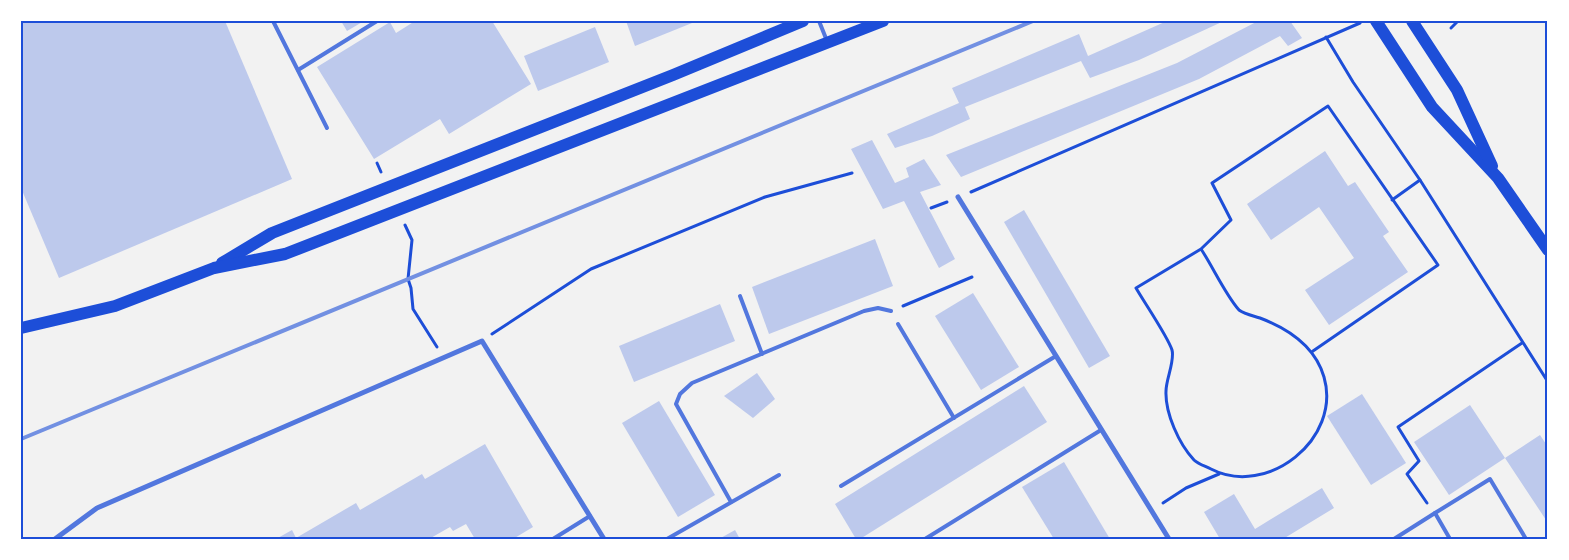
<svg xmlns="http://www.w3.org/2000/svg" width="1569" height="560" viewBox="0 0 1569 560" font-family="'Alegreya Sans',sans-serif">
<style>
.building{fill:#bdc9ec}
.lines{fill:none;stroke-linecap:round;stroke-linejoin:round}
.path{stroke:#1d4ed8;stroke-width:3}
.service{stroke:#5277de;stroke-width:4}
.minor{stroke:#5277de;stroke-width:5}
.primary{stroke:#1d4ed8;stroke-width:12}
.rail{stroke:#7290e2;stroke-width:4}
.neatline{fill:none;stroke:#1d4ed8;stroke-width:2}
</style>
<rect width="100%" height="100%" fill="#f2f2f2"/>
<g class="building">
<path d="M 21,21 L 225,21 L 292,179 L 59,278 L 21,188 Z"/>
<path d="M 341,21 L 364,21 L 347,31 Z"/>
<path d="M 415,21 L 492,21 L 531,84 L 449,134 L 440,119 L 374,159 L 317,67 L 390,22 L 396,33 Z"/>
<path d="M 626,21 L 697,21 L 635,46 Z"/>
<path d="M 1167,21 L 1224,21 L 1139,60 L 1090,78 L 1081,61 L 965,107 L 970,119 L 932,136 L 895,148 L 887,134 L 959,103 L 952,88 L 1079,34 L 1088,56 Z"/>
<path d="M 1258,21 L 1290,21 L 1302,38 L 1288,46 L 1280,36 L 1199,79 L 961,177 L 946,155 L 1177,63 Z"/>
<path d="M 595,27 L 609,62 L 538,91 L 524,56 Z"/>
<path d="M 872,140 L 895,183 L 909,177 L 906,168 L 924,159 L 941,185 L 920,192 L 955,259 L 939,268 L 904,201 L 883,209 L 851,149 Z"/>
<path d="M 1325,151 L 1348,186 L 1355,182 L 1389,232 L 1383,236 L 1408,272 L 1329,325 L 1305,290 L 1354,258 L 1319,207 L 1271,240 L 1247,204 Z"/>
<path d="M 1024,210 L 1110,356 L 1089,368 L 1004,222 Z"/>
<path d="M 875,239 L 893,286 L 769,334 L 752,287 Z"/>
<path d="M 973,293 L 1019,367 L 981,390 L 935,316 Z"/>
<path d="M 720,304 L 735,341 L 634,382 L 619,346 Z"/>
<path d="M 757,373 L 775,399 L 753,418 L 724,396 Z"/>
<path d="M 1024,386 L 1047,422 L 860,539 L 856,539 L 835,504 Z"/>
<path d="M 1362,394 L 1406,463 L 1371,485 L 1327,416 Z"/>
<path d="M 659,401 L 715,495 L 678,517 L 622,423 Z"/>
<path d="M 1470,405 L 1505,458 L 1540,435 L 1548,447 L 1548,523 L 1505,458 L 1449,495 L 1414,442 Z"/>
<path d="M 485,444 L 533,527 L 513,539 L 475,539 L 466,524 L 453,531 L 450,527 L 429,539 L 276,539 L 292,530 L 296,538 L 356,503 L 360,510 L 422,474 L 425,479 Z"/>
<path d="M 1064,462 L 1110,539 L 1054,539 L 1022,487 Z"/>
<path d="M 1322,488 L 1334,508 L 1283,539 L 1220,539 L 1204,512 L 1234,494 L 1255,529 Z"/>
<path d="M 735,530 L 740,539 L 719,539 Z"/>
</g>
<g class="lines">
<g class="path">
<path d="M 1451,28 L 1458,21"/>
<path d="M 1326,37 L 1353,82 L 1420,180 L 1548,382"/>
<path d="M 377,163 L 381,172"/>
<path d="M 971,192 L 1360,23"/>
<path d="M 1392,200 L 1420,180"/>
<path d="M 931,208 L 947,202"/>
<path d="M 405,225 L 412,240 L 408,279 L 411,288 L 413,309 L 437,347"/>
<path d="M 1201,249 C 1213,267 1225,294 1239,310 C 1244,314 1254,316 1260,318 C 1289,329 1315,346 1324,377 C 1342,439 1267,498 1211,469 C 1205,466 1198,464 1194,460 C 1179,444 1165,413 1166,391 C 1166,379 1175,361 1172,350 C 1168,337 1144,302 1136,288 L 1201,249 L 1231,220 L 1212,183 L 1328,106 L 1438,265 L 1313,351"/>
<path d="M 903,306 L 972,277"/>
<path d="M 492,334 L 591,269 L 765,197 L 852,173"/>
<path d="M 1163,503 L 1186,488 L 1219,474"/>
<path d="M 1427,503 L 1407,474 L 1419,461 L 1398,427 L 1522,343"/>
</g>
<g class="service">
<path d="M 273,21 L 327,128"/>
<path d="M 819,21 L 827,41"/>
<path d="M 298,70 L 377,21"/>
<path d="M 740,296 L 762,354"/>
<path d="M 898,324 L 954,418"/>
<path d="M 841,486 L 1056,356"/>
<path d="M 731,502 L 676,404 L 680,394 L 692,383 L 864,311 L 878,308 L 891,311"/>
<path d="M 553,539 L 590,516"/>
<path d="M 667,539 L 779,475"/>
<path d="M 925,539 L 1101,430"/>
<path d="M 1394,539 L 1435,513"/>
<path d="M 1450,539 L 1435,513 L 1490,479 L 1526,539"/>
</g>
<g class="minor">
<path d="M 958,197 L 1169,539"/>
<path d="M 55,539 L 97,508 L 482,341 L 604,539"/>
</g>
<g class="primary">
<path d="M 1376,21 L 1432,107 L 1498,178 L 1548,250"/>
<path d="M 1412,21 L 1457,90 L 1492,166"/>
<path d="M 222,263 L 272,233 L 673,75 L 803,21"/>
<path d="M 21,328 L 115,306 L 214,268 L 285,254 L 883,21"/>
</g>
<path class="rail" d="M 21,439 L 1033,21"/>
</g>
<rect width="1569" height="560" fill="none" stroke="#ffffff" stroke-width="45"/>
<rect x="22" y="22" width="1524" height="516" class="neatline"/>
</svg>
